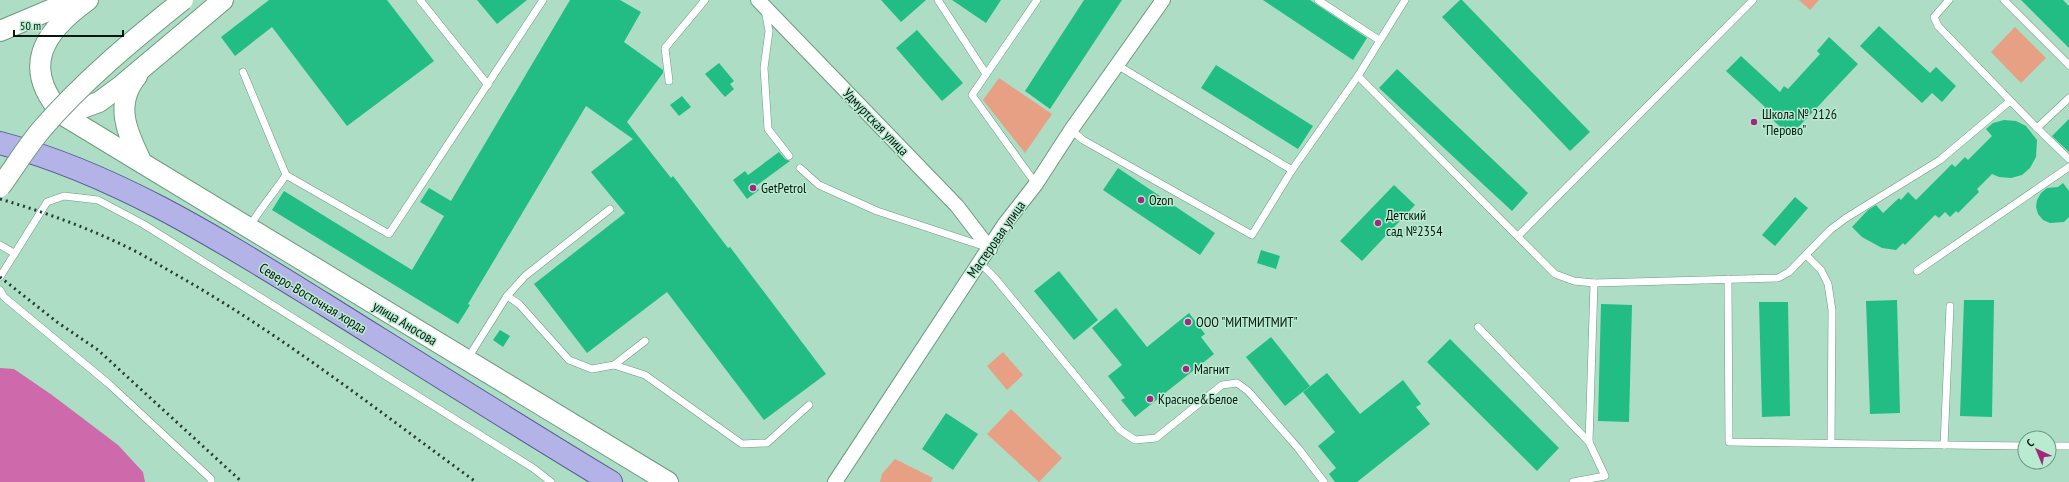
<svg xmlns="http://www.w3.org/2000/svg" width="2069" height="482" viewBox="0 0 2069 482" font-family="'PT Sans Narrow',sans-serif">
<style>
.green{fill:#e7a084}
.water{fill:#ce6aac}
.building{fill:#21bd84}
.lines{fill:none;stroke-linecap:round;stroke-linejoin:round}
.lane-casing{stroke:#6d9b83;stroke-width:8}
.street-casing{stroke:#6d9b83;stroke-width:16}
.secondary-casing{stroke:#6d9b83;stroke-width:22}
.primary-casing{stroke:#565c92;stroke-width:24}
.lane{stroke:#fff;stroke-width:7}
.street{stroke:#fff;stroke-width:14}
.secondary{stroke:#fff;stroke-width:20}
.primary{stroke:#b3b3e8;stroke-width:22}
.rail{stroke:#243c30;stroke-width:3;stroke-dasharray:2 4;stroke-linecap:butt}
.secondary-bridge-casing{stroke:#6d9b83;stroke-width:22;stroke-linecap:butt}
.secondary-bridge{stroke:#fff;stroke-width:20}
.poi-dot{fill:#a2287f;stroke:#b9ebd1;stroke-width:1.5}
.labels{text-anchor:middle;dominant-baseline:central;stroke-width:3;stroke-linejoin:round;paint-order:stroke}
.poi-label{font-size:14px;fill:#061810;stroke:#b9ebd1;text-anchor:start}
.street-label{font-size:14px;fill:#061810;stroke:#b9ebd1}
</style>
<rect width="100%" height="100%" fill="#adddc4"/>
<g class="green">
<path d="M 1799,0 L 1819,0 L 1810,10 Z"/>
<path d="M 2015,27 L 2046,58 L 2021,83 L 1991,52 Z"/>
<path d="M 999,78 L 1052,114 L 1025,153 L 983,100 Z"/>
<path d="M 1003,352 L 1023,375 L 1007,390 L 987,366 Z"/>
<path d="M 1011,409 L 1062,458 L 1039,482 L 987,434 Z"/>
<path d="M 895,459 L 933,478 L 931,482 L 880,482 L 882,474 Z"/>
</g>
<path class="water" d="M 0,368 L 14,369 L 52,395 L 118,445 L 143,472 L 145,482 L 0,482 Z"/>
<g class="building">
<path d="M 269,0 L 387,0 L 434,61 L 347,126 L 272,27 L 235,56 L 221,37 Z"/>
<path d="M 477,0 L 527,0 L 497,24 Z"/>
<path d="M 570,0 L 620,0 L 641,12 L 624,42 L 663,70 L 663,73 L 627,122 L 671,178 L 673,176 L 728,248 L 730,247 L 826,374 L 764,420 L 667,292 L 587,353 L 534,284 L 625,213 L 591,172 L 633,139 L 586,106 L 468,304 L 470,305 L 458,324 L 272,210 L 284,191 L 412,270 L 444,216 L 420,202 L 429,188 L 451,201 Z"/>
<path d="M 881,0 L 926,0 L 901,22 Z"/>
<path d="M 952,0 L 1001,0 L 986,23 Z"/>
<path d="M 1084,0 L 1122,0 L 1050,109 L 1025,91 Z"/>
<path d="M 1263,0 L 1310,0 L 1367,38 L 1353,60 Z"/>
<path d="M 1460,0 L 1462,0 L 1590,132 L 1570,151 L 1442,17 Z"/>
<path d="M 2021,0 L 2063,0 L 2069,6 L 2069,48 Z"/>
<path d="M 1879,26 L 1930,73 L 1936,67 L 1956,86 L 1942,102 L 1932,93 L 1922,103 L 1860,46 Z"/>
<path d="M 917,30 L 963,83 L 942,101 L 896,48 Z"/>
<path d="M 1829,37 L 1858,64 L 1790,136 L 1762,110 L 1765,107 L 1726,71 L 1741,56 L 1780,92 L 1784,86 L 1788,89 L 1820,54 L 1817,51 Z"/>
<path d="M 719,63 L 734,81 L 730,84 L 734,89 L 725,97 L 705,74 Z"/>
<path d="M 1216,65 L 1313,126 L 1298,149 L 1201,88 Z"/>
<path d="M 1397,69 L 1528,193 L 1512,211 L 1379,88 Z"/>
<path d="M 682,96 L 691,107 L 679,116 L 670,105 Z"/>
<path d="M 2069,119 L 2069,152 L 2052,136 Z"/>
<path d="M 2004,120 L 2016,121 L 2026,126 L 2037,140 L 2036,157 L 2030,168 L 2022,175 L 2011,178 L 1999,177 L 1992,174 L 1977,189 L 1979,192 L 1958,213 L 1956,211 L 1950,217 L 1945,212 L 1939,218 L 1935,215 L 1905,245 L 1903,243 L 1896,250 L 1882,248 L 1862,237 L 1852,227 L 1868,210 L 1876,205 L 1883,213 L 1899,198 L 1901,200 L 1908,192 L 1916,200 L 1952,164 L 1955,167 L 1965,157 L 1968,160 L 1992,136 L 1986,129 L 1993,123 Z"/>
<path d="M 779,152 L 785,159 L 790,161 L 756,186 L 759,190 L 747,199 L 733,180 L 745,171 L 748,175 Z"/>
<path d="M 1118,168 L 1215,233 L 1200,255 L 1103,190 Z"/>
<path d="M 2063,183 L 2069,191 L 2069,217 L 2064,222 L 2050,223 L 2043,220 L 2038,214 L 2036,207 L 2037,200 L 2041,193 L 2047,188 L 2058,187 Z"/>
<path d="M 1394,185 L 1415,205 L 1362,261 L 1340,241 Z"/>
<path d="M 1795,197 L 1808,208 L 1775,246 L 1762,235 Z"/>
<path d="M 1261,250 L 1280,256 L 1276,269 L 1257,263 Z"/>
<path d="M 1059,271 L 1098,320 L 1074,340 L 1034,291 Z"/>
<path d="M 1897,300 L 1900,413 L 1870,414 L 1866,301 Z"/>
<path d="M 1964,300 L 1994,300 L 1992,417 L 1960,416 Z"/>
<path d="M 1759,302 L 1788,302 L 1790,416 L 1762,417 Z"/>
<path d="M 1601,304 L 1632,305 L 1629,422 L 1598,421 Z"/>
<path d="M 1116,308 L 1147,347 L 1189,313 L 1205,334 L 1201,337 L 1214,354 L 1135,417 L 1121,400 L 1125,398 L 1108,376 L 1122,365 L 1092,328 Z"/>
<path d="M 500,330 L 510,336 L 503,347 L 493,340 Z"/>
<path d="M 1271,337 L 1310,386 L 1285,406 L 1246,357 Z"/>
<path d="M 1450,339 L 1559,448 L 1537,471 L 1427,362 Z"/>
<path d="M 1327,373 L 1360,414 L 1403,380 L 1421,404 L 1416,407 L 1430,424 L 1357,482 L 1335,482 L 1329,474 L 1336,468 L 1318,446 L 1335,432 L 1303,392 Z"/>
<path d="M 946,413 L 978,434 L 953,470 L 922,449 Z"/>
</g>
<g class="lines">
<defs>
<g id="lane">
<path d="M 420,0 L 488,85"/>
<path d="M 938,0 L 986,74"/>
<path d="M 1318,0 L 1379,40"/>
<path d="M 1949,0 L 1934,17 L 1938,26 L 2037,128"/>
<path d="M 2004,0 L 2069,65"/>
<path d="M 765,10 L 769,31 L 764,68 L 768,129 L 789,156"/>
<path d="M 1117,65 L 1292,170"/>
<path d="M 243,72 L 286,175 C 274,193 261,207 250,226"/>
<path d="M 1358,76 L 1555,274 L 1574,281 L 1594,283 L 1589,442 L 1605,476 L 1573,482"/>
<path d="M 669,81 L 665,48 L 705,0"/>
<path d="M 2069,98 L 2037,128 L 2069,159"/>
<path d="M 1071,130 L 1083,140 L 1252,235 L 1292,170 L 1358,76 L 1405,0"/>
<path d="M 800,168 L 819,185 L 877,211 L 986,247"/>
<path d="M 286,175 L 389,234 L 543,0"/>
<path d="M 1036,184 L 972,95 L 1037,0"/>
<path d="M 1518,236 L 1753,0"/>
<path d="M 0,245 L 14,253"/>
<path d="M 1806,255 L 1821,270 L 1828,284 L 1832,310 L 1831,443"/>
<path d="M 979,262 L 995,278 L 1120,430 L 1135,440 L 1156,438 L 1222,385 L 1237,383 L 1248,391 L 1298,448 L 1324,482"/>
<path d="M 1917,271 L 2069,167"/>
<path d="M 0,277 L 47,202 L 64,196 L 98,200 L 143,224 L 533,468 L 551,482"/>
<path d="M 1728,279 L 1729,442 L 2025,446"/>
<path d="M 1594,283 L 1778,278 L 1789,272 L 1830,230 L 1846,218 L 1940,160 L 2010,101"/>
<path d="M 0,290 L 4,297 L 109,384 L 211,479 L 211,482"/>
<path d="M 507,296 L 525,276 L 610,209"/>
<path d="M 1478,327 L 1589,442"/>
<path d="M 468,358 L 507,296 L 519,304 L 569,360 L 592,369 L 614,365 L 645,341"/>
<path d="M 614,365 L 645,375 L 742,444 L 767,443 L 809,405"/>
<path d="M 1944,445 L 1950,306"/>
<path d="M 2049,446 L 2069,446"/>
</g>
<g id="street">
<path d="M 758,0 L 957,206 L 990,249"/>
<path d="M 835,482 L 1004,225 L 1036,184 L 1071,130 L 1163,0"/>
</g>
<g id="secondary">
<path d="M 88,0 C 43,32 20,68 63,115 L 668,482"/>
<path d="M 0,31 L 74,0"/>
<path d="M 137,76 C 113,105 128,134 142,163"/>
<path d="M 63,115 L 99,102 L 122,85 L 223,0"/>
</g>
<path id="primary" d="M 0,143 C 117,174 222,241 324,304 C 420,364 515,424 611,482"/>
</defs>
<use href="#lane" class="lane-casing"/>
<use href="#street" class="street-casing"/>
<use href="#secondary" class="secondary-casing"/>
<use href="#primary" class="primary-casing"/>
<use href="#lane" class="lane"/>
<use href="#street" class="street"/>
<use href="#secondary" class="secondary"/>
<use href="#primary" class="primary"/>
<g class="rail">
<path d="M 0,199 C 44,212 86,227 127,247 C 144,255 159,265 175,274 C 281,334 377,410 476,482"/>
<path d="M 0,277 L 57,322 L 98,350 L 242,482"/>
</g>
<defs>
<path id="secondary-bridge" d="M 0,187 C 14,168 26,148 41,130 C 83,81 133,40 183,0"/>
</defs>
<use href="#secondary-bridge" class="secondary-bridge-casing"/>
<use href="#secondary-bridge" class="secondary-bridge"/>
</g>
<g class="poi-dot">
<circle cx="1754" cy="122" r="4"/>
<circle cx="753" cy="188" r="4"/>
<circle cx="1141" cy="200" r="4"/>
<circle cx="1378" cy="223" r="4"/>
<circle cx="1188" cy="322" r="4"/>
<circle cx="1186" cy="369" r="4"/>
<circle cx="1150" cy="399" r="4"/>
</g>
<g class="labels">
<g class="poi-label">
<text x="1762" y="114">Школа № 2126<tspan x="1762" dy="16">"Перово"</tspan></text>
<text x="761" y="188">GetPetrol</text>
<text x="1149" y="200">Ozon</text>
<text x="1386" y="215">Детский<tspan x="1386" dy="16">сад №2354</tspan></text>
<text x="1196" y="322">ООО "МИТМИТМИТ"</text>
<text x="1194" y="369">Магнит</text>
<text x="1158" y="399">Красное&amp;Белое</text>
</g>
<g class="street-label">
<text transform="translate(876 122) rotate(46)">Удмуртская улица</text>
<text transform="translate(996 239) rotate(-55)">Мастеровая улица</text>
<text transform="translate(313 298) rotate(31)">Северо-Восточная хорда</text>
<text transform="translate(405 323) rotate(31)">улица Аносова</text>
</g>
</g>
<g transform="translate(2037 450) rotate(316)"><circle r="19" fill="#b9ebd1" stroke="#719784"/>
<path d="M0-3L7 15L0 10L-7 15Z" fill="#a2287f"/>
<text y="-6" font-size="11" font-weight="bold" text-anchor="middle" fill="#061810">С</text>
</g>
<path d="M14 30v6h109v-6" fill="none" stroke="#061810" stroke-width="2"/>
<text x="20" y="30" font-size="12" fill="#061810" stroke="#b9ebd1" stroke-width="3" paint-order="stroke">50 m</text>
</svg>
